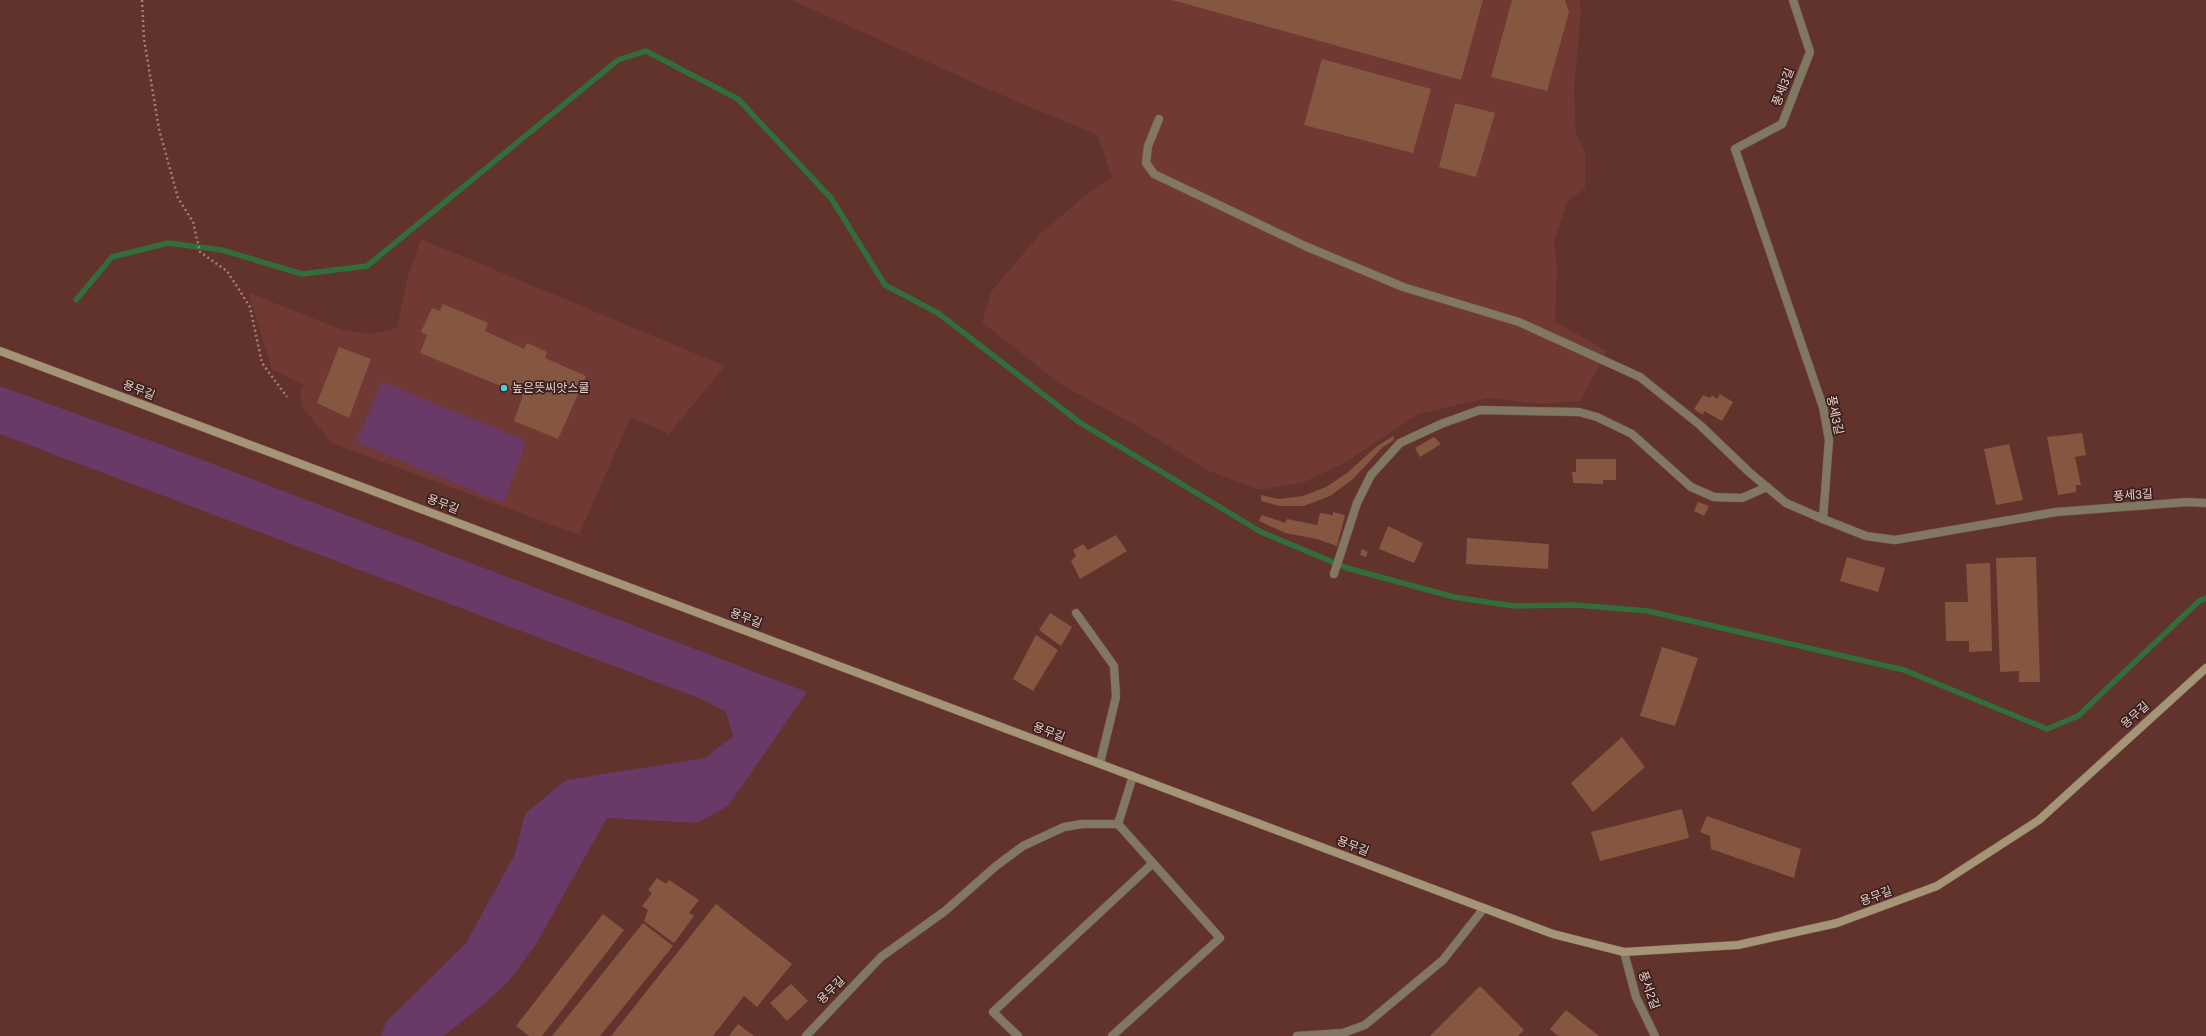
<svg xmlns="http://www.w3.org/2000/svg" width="2206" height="1036" viewBox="0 0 2206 1036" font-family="Helvetica,'Noto Sans KR',sans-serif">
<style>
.built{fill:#713933}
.green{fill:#693968}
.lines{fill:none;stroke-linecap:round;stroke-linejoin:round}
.stream{stroke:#326d3c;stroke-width:5.5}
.building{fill:#855740}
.lane-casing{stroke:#7e514b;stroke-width:9}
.street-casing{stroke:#7e514b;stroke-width:9}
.secondary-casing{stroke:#7e514b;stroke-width:9}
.path{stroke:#a57e78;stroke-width:2.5;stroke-dasharray:2 3;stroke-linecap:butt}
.lane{stroke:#807863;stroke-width:8}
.street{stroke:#807863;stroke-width:8}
.secondary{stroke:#a39575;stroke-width:8}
.poi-dot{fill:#53cbdb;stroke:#38211e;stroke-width:1.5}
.labels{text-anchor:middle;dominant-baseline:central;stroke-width:3.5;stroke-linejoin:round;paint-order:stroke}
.street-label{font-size:12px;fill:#eccec9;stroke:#38211e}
.poi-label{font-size:12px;fill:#eccec9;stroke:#38211e;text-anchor:start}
</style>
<rect width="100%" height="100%" fill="#62322c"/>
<g class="built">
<path d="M 792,0 L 1579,0 L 1581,11 L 1574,89 L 1576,134 L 1585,152 L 1585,188 L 1567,202 L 1554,242 L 1557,267 L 1555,322 L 1607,351 L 1580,401 L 1541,404 L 1487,398 L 1417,415 L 1346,462 L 1302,483 L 1260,490 L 1209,471 L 1135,425 L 1060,384 L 982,322 L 991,292 L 1039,235 L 1082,198 L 1112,177 L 1097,135 L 985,88 Z"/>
<path d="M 421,239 L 725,366 L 669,434 L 631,417 L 579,535 L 332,443 L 303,408 L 300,393 L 303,384 L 272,370 L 249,293 L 342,330 L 371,334 L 397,328 L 408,276 Z"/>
</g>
<g class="green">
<path d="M 382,382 L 522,439 L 525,446 L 503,503 L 356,442 Z"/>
<path d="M 0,386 L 195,457 L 807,692 L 728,806 L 697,823 L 607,818 L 536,944 L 509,981 L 485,1003 L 444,1036 L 381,1036 L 386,1022 L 466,943 L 515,854 L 525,814 L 566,780 L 705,758 L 733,736 L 726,712 L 701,699 L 0,434 Z"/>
</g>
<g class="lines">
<path class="stream" d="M 76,300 L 112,257 L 168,243 L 222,250 L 302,274 L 367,266 L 618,60 L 646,51 L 738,99 L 831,198 L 885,285 L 938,313 L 1079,422 L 1261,532 L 1347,568 L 1454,597 L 1514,606 L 1576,605 L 1648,611 L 1904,670 L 2047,729 L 2078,716 L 2199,601 L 2206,598"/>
</g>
<g class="building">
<path d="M 1172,0 L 1483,0 L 1461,80 Z"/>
<path d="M 1512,0 L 1565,0 L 1569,12 L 1547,91 L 1491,77 Z"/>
<path d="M 1322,59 L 1431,89 L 1413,153 L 1304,125 Z"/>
<path d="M 1455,103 L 1495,113 L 1476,177 L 1439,167 Z"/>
<path d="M 443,304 L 488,323 L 485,331 L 524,349 L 527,343 L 547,352 L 545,358 L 586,376 L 558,439 L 514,421 L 523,395 L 420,353 L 427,335 L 421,332 L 432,308 L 440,311 Z"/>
<path d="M 339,347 L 371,359 L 349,418 L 317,403 Z"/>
<path d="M 1720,394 L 1733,402 L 1722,421 L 1704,411 L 1703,415 L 1694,409 L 1703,395 L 1710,398 L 1712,395 L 1717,399 Z"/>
<path d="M 2082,433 L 2086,455 L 2075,457 L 2081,485 L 2076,485 L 2076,492 L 2058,495 L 2047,437 Z"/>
<path d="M 1393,436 L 1394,440 L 1383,447 L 1353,479 L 1330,496 L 1304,506 L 1279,506 L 1261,501 L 1261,495 L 1279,499 L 1303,496 L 1326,487 L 1347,473 L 1376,447 Z"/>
<path d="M 1434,437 L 1441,444 L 1420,457 L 1415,448 Z"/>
<path d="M 2009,444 L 2023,500 L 1996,505 L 1984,449 Z"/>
<path d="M 1576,459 L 1616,459 L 1616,480 L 1603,480 L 1603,484 L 1573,483 L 1572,472 L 1576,472 Z"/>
<path d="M 1698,502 L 1709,506 L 1704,516 L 1694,511 Z"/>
<path d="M 1333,512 L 1345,515 L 1337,546 L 1317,539 L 1285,533 L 1259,521 L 1262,515 L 1285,523 L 1287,519 L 1317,525 L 1320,513 L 1333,515 Z"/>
<path d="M 1388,526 L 1423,543 L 1414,563 L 1379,549 Z"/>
<path d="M 1116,535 L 1127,551 L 1080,579 L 1071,561 L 1076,556 L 1073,550 L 1083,544 L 1088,550 Z"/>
<path d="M 1467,538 L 1549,544 L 1548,569 L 1466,564 Z"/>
<path d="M 1362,549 L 1368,552 L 1366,557 L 1360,555 Z"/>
<path d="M 1847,557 L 1885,568 L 1878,592 L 1840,581 Z"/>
<path d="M 2036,557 L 2040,682 L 2019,682 L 2019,671 L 2000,672 L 1996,558 Z"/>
<path d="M 1990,563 L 1992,651 L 1969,652 L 1969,641 L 1946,641 L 1945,602 L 1968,602 L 1966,564 Z"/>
<path d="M 1050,613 L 1072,627 L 1061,646 L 1039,630 Z"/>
<path d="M 1036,635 L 1058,650 L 1033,691 L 1013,679 Z"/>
<path d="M 1662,647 L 1698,658 L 1675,726 L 1640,716 Z"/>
<path d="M 1622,737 L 1645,767 L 1593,812 L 1571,783 Z"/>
<path d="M 1682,809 L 1689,838 L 1600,861 L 1591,832 Z"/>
<path d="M 1707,816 L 1801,849 L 1794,878 L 1711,849 L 1710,836 L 1700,832 Z"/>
<path d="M 657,878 L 666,884 L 669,880 L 699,900 L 689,913 L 694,916 L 674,943 L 644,921 L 648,910 L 642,906 L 652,893 L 648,890 Z"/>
<path d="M 716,904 L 792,964 L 757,1007 L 744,996 L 713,1036 L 611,1036 Z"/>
<path d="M 603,914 L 624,930 L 542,1036 L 529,1036 L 516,1026 Z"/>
<path d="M 643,923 L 673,946 L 600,1036 L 552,1036 Z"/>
<path d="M 791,984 L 808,1001 L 787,1021 L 770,1003 Z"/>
<path d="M 1480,986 L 1524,1030 L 1518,1036 L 1430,1036 Z"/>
<path d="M 1566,1010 L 1599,1036 L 1558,1036 L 1550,1029 Z"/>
<path d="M 738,1024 L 754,1036 L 729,1036 Z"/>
</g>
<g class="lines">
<defs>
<g id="lane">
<path d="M 1159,119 L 1148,146 L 1146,163 L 1154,174 L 1305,246 L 1403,287 L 1519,322 L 1640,377 L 1700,425 L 1749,472 L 1786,503 L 1823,519"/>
<path d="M 1334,574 L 1357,503 L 1371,475 L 1400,443 L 1441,424 L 1480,410 L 1579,412 L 1597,417 L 1632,434 L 1691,487 L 1714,497 L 1742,498 L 1767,487"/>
<path d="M 1076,613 L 1114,666 L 1116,697 L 1100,763"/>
<path d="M 1624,952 L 1636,997 L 1655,1036"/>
<path d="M 806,1036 L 881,957 L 945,911 L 996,866 L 1023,846 L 1064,827 L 1082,824 L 1118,824"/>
<path d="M 1297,1036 L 1343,1033 L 1365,1025 L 1443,960 L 1484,908"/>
</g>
<g id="street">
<path d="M 1793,0 L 1810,52 L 1782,124 L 1735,149 L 1823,407 L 1829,440 L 1823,519 L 1866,536 L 1895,540 L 2056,512 L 2188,502 L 2206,503"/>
<path d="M 1018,1036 L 993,1012 L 1153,863"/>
<path d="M 1112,1036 L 1220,938 L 1118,824 L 1133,776"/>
</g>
<path id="secondary" d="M 0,351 L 1553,934 L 1624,952 L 1738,945 L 1837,923 L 1937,886 L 2039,820 L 2206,668"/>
</defs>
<use href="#lane" class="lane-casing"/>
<use href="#street" class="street-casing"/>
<use href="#secondary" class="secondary-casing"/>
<path class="path" d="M 142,0 L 144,39 L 159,129 L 178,198 L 193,222 L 200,252 L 227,271 L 250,307 L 262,363 L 287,397"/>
<use href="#lane" class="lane"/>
<use href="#street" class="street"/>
<use href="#secondary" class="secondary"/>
</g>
<circle class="poi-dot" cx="504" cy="388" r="4"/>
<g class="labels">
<g class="street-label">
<text transform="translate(1783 87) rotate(-69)">풍세3길</text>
<text transform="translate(139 390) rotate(21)">용무길</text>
<text transform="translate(1835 415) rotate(78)">풍세3길</text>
<text transform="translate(2133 495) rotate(-4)">풍세3길</text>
<text transform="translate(443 504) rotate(21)">용무길</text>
<text transform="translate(746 618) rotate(21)">용무길</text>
<text transform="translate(2135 715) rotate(-42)">용무길</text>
<text transform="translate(1049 732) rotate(21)">용무길</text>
<text transform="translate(1353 846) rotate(21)">용무길</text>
<text transform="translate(1876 896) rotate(-20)">용무길</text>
<text transform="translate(831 990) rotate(-45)">용무길</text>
<text transform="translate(1649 990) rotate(70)">풍서2길</text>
</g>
<g class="poi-label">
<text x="512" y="388">높은뜻씨앗스쿨</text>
</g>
</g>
</svg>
